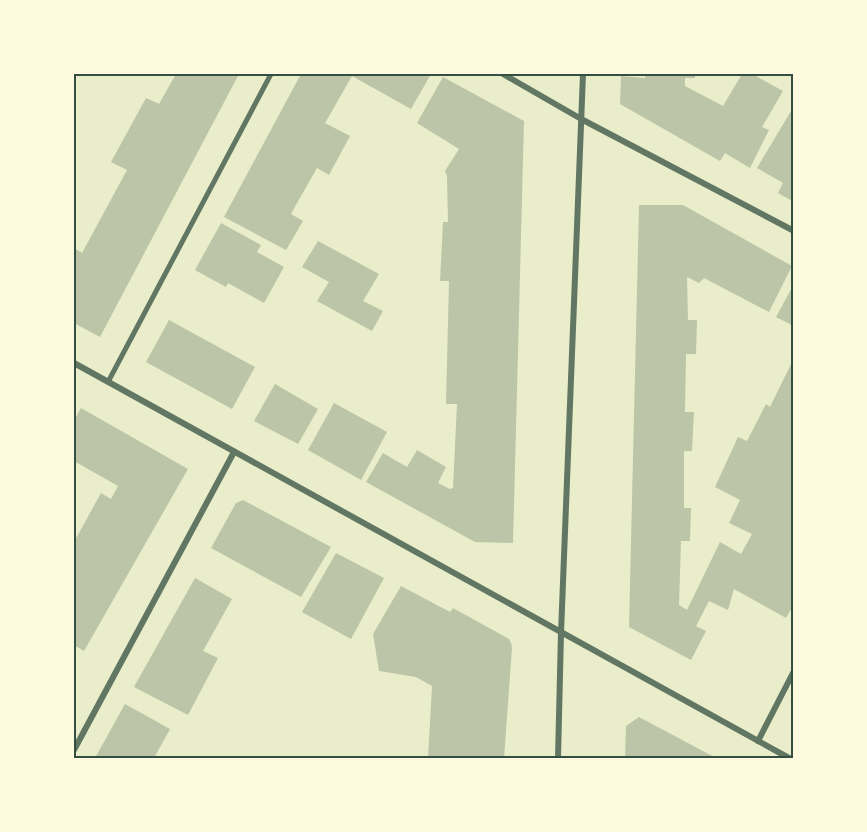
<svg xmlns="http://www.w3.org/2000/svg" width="867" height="832" viewBox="0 0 867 832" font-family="'Exo 2',sans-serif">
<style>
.building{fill:#bcc5a7}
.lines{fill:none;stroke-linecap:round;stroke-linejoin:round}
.pedestrian{stroke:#617663;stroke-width:5}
.minor{stroke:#617663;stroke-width:6}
.neatline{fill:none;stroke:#344e41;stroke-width:2}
</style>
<rect width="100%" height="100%" fill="#e9edc9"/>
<g class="building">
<path d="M 176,74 L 239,74 L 100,337 L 74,323 L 74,248 L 82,253 L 127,170 L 111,162 L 146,98 L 159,104 Z"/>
<path d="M 301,74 L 431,74 L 411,109 L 352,76 L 325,123 L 350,136 L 329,175 L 317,168 L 297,203 L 291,214 L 303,221 L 286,250 L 224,217 Z"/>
<path d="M 645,74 L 695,74 L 695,78 L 685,78 L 685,86 L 723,106 L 742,74 L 752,74 L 783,91 L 762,127 L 769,130 L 750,168 L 725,153 L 720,161 L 620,104 L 621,76 L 645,78 Z"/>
<path d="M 443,77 L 524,121 L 513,543 L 475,542 L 366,482 L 383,453 L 407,467 L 417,450 L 446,467 L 438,483 L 450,489 L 453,488 L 457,404 L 446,404 L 449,281 L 440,281 L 443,222 L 448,222 L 447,176 L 445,171 L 459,149 L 417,123 Z"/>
<path d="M 794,106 L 794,202 L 778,193 L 783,183 L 757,168 Z"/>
<path d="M 639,205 L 683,205 L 792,266 L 769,312 L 704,278 L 699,283 L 687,277 L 688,320 L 697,320 L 696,354 L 686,354 L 685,412 L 694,412 L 692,451 L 684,451 L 684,508 L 691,508 L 690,541 L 681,541 L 679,605 L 687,610 L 720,542 L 741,554 L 752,534 L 729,523 L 740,500 L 715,487 L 738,437 L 747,441 L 766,404 L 770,407 L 794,358 L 794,604 L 786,618 L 734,589 L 728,610 L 709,601 L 696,626 L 706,631 L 691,660 L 629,627 Z"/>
<path d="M 221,223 L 261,245 L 257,252 L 284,267 L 264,303 L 228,283 L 226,287 L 195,270 Z"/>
<path d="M 318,241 L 379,274 L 363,301 L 383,311 L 372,331 L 317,301 L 329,282 L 302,267 Z"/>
<path d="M 794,284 L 794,326 L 776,317 Z"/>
<path d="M 169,320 L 255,367 L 232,409 L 146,362 Z"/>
<path d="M 275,384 L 318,409 L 298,444 L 254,421 Z"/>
<path d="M 334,403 L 387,432 L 361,480 L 308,450 Z"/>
<path d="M 81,408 L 188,469 L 84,651 L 74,645 L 74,583 L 75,581 L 74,580 L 74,542 L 101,493 L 111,499 L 118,486 L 74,461 L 74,420 Z"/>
<path d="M 243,500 L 331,547 L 301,597 L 211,548 L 236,503 Z"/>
<path d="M 336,553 L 384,578 L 351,639 L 302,612 Z"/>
<path d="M 195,578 L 232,599 L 203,651 L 218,658 L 188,715 L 134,687 Z"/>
<path d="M 401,586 L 450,612 L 453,608 L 509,639 L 511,643 L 512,648 L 504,758 L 428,758 L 432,686 L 416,677 L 379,671 L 373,634 Z"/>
<path d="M 125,704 L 170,729 L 154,758 L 95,758 Z"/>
<path d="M 639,717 L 716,758 L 625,758 L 626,726 Z"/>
</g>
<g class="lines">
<path class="pedestrian" d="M 108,382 L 271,74"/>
<g class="minor">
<path d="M 503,74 L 583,120 L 794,231"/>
<path d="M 74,363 L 789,758"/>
<path d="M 758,741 L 794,671"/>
<path d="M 74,750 L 234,452"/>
<path d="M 558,758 L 561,633 L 583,74"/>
</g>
</g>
<rect width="867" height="832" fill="none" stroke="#fefae0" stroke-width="150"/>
<rect x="75" y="75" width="717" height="682" class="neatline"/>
</svg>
